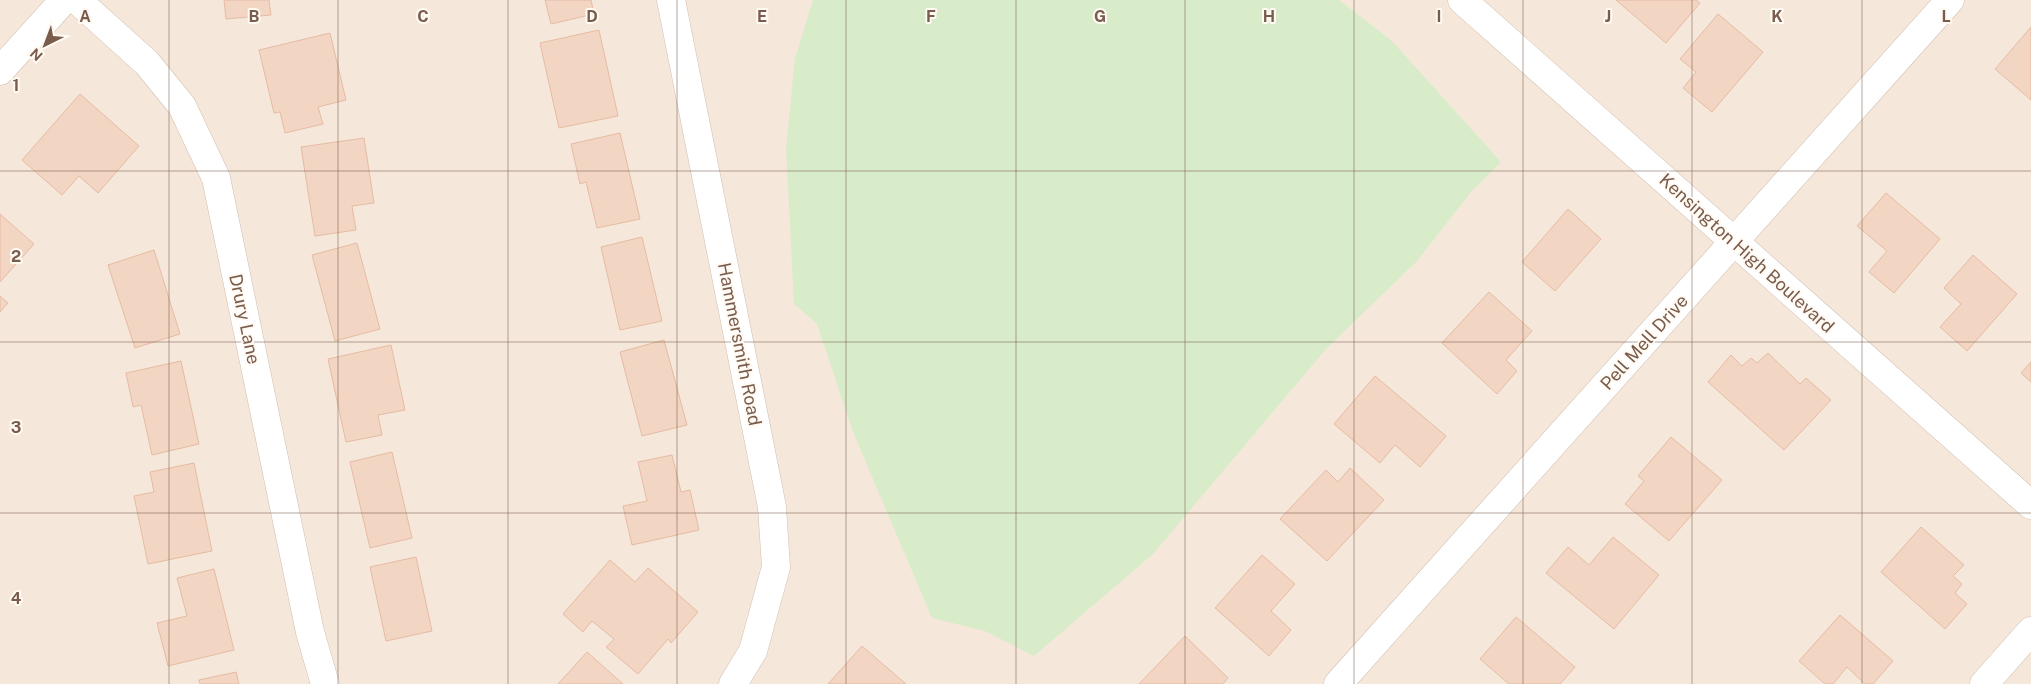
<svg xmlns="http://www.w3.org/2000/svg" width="2031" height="684" viewBox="0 0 2031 684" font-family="'Public Sans',sans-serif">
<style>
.residential{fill:#f5e8da}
.green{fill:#d8ecc9}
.building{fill:#f3d5c3;stroke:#e6bba3}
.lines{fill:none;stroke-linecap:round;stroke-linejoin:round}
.minor-casing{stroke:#d1beb0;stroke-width:29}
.minor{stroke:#fff;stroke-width:28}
.grid{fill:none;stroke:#7a5c4d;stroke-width:1;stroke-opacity:0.55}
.labels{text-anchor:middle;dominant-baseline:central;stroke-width:4;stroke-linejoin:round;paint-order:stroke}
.street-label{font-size:18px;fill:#7a5c4d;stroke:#fffaf3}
.grid-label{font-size:16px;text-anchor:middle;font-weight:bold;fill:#7a5c4d;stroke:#fffaf3;stroke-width:4;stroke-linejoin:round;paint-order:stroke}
</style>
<rect width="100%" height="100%" fill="#fdf6ec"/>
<rect class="residential" x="0" y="0" width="2031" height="684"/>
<path class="green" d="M 813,0 L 1339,0 L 1391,40 L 1501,162 L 1471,192 L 1417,261 L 1326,349 L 1153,554 L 1034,656 L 985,631 L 932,618 L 853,432 L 817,324 L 794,304 L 786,148 L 795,58 Z"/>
<g class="building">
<path d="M 224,0 L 269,0 L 271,15 L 226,19 Z"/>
<path d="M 545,0 L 591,0 L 594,14 L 551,24 Z"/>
<path d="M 1616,0 L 1696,0 L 1700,3 L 1666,43 Z"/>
<path d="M 1718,14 L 1763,52 L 1712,112 L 1683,88 L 1696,72 L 1680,59 Z"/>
<path d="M 2031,27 L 2031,100 L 1995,69 Z"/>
<path d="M 599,30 L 618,116 L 559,128 L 540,43 Z"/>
<path d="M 330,33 L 346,100 L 318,107 L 323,124 L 285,133 L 280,112 L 274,113 L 259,50 Z"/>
<path d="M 80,94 L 139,146 L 98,193 L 79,176 L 62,195 L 22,160 Z"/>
<path d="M 620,133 L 640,219 L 597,228 L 586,182 L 580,184 L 571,144 Z"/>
<path d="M 364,138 L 374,203 L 352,206 L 356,230 L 315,236 L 301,147 Z"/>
<path d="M 1886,193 L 1940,239 L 1894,293 L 1869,272 L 1887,251 L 1857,226 Z"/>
<path d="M 1568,209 L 1601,239 L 1555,291 L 1522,262 Z"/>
<path d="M 0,214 L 34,244 L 0,282 Z"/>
<path d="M 642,237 L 662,321 L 620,330 L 601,247 Z"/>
<path d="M 357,243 L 380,329 L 335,341 L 312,255 Z"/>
<path d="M 154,250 L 180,334 L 135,348 L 108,265 Z"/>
<path d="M 1973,255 L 2017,294 L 1967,351 L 1940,327 L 1961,304 L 1944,288 Z"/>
<path d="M 1489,292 L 1532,331 L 1506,360 L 1517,371 L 1497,394 L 1442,343 Z"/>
<path d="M 0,296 L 8,303 L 0,312 Z"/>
<path d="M 664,340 L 687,425 L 642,436 L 620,352 Z"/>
<path d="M 391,345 L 405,410 L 378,415 L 382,435 L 346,442 L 328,359 Z"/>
<path d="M 1768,353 L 1800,384 L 1806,378 L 1831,400 L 1784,450 L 1708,382 L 1731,355 L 1742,366 L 1751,358 L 1757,363 Z"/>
<path d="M 181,361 L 199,444 L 152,455 L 141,405 L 133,407 L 126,373 Z"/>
<path d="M 2031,362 L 2031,382 L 2021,373 Z"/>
<path d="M 1375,376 L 1446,436 L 1420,467 L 1395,445 L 1380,463 L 1334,424 Z"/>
<path d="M 1671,437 L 1722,480 L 1669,541 L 1625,504 L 1644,481 L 1638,476 Z"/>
<path d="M 392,452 L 412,538 L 370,548 L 350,462 Z"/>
<path d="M 672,455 L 681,492 L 690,490 L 699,530 L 632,545 L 623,506 L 647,501 L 638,462 Z"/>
<path d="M 194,463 L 212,551 L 148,564 L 134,496 L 154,492 L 150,472 Z"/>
<path d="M 1350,468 L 1384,500 L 1327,561 L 1280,519 L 1326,470 L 1338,482 Z"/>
<path d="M 1921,527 L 1964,565 L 1953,576 L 1962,584 L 1955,593 L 1967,604 L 1945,629 L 1881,572 Z"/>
<path d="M 1613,537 L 1659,575 L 1614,629 L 1546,573 L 1568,547 L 1589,565 Z"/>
<path d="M 1262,555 L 1295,584 L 1271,611 L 1291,630 L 1269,656 L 1215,608 Z"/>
<path d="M 416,557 L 432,631 L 386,641 L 370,567 Z"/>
<path d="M 610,560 L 635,582 L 648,568 L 698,612 L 671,643 L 668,639 L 638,674 L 606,647 L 614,639 L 592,621 L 583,632 L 563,614 Z"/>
<path d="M 214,569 L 234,650 L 168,666 L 157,623 L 187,616 L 177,578 Z"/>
<path d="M 1840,615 L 1893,661 L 1873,684 L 1865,684 L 1847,667 L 1833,684 L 1825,684 L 1799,661 Z"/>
<path d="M 1516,617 L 1575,667 L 1560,684 L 1509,684 L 1480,659 Z"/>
<path d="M 1185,636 L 1228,678 L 1223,684 L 1139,684 Z"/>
<path d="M 862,646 L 906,684 L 828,684 Z"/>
<path d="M 587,652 L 623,684 L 558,684 Z"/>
<path d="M 236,672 L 239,684 L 200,684 L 199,680 Z"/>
</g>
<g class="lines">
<defs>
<g id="minor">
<path d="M 77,0 L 147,63 L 182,106 L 216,178 L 310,632 L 325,684"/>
<path d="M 671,0 L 772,507 L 776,567 L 753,651 L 733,684"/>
<path d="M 1462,0 L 2031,505"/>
<path d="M 0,71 L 64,0"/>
<path d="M 1338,684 L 1950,0"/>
<path d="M 1984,684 L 2031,631"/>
</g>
</defs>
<use href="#minor" class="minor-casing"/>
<use href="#minor" class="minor"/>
</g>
<path class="grid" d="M 169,0 L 169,684M 338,0 L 338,684M 508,0 L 508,684M 677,0 L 677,684M 846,0 L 846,684M 1016,0 L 1016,684M 1185,0 L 1185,684M 1354,0 L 1354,684M 1523,0 L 1523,684M 1692,0 L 1692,684M 1862,0 L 1862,684M 0,171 L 2031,171M 0,342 L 2031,342M 0,513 L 2031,513"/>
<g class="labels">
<g class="street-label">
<text transform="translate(1747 253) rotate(42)">Kensington High Boulevard</text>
<text transform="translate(245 319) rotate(78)">Drury Lane</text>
<text transform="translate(1644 342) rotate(-48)">Pell Mell Drive</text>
<text transform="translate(740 344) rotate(79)">Hammersmith Road</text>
</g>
</g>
<g class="grid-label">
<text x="85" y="22">A</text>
<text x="254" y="22">B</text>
<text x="423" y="22">C</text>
<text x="592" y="22">D</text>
<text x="762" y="22">E</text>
<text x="931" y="22">F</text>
<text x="1100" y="22">G</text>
<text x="1269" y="22">H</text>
<text x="1439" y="22">I</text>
<text x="1608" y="22">J</text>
<text x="1777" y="22">K</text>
<text x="1946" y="22">L</text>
<text x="16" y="91">1</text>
<text x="16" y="262">2</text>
<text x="16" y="433">3</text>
<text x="16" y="604">4</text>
</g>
<g transform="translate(45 45) rotate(222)" stroke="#fffaf3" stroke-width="4" paint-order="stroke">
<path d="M0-4L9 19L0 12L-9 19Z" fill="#7a5c4d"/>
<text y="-8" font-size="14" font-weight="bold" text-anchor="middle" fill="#7a5c4d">N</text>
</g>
</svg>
